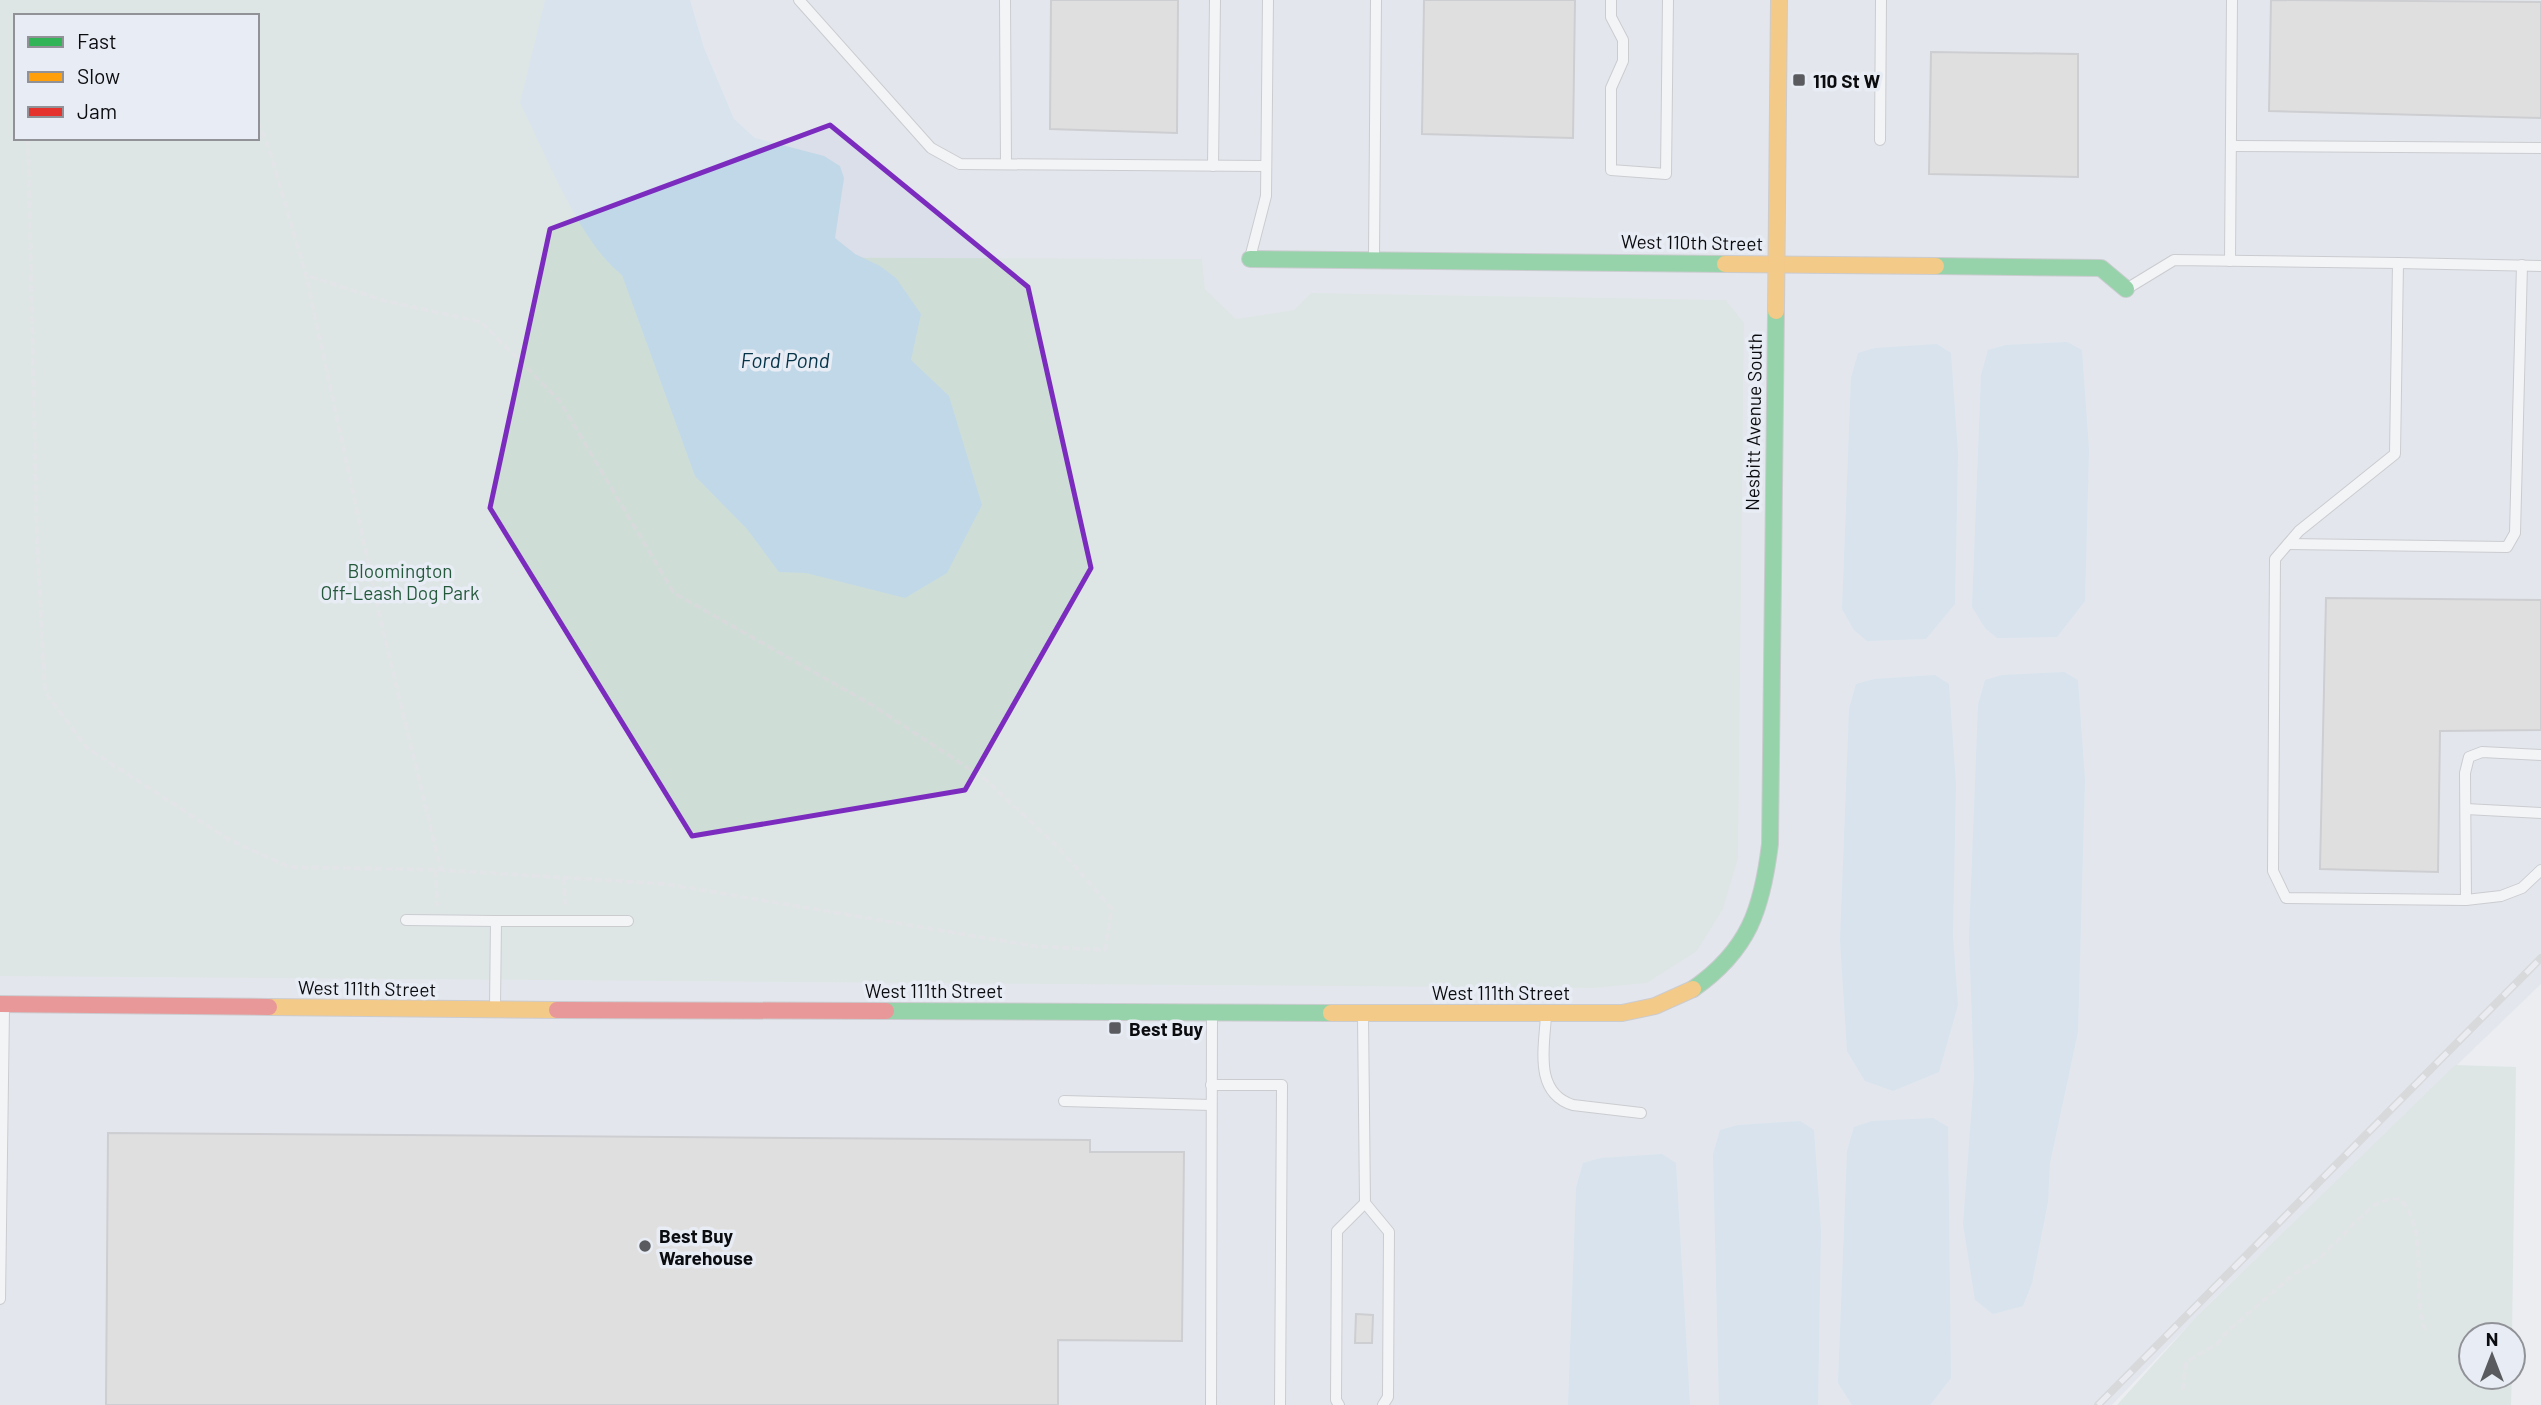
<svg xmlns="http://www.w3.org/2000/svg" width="2541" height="1405" viewBox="0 0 2541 1405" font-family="Barlow,sans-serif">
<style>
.built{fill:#dadfe9;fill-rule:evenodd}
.green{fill:#ceded7;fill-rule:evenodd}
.water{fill:#c1d8e8}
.building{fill:#d3cecc;stroke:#a9a8aa;stroke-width:2}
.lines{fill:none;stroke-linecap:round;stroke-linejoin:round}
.lane-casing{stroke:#a3a4a8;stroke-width:12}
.fast-casing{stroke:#a3a4a8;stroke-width:18}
.slow-casing{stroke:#a3a4a8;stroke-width:18}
.jam-casing{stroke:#a3a4a8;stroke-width:18}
.path{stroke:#d8d9db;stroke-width:3.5;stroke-dasharray:7 3.5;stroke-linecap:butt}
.lane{stroke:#fcfcfd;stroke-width:10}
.fast{stroke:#30b455;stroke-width:16}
.slow{stroke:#ff9f0a;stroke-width:16}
.jam{stroke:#e5322d;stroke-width:16}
.rail-casing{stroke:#c0c0c1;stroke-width:8}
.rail{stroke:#e8ecf4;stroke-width:5;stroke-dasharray:16;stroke-linecap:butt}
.marked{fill:none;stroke:#7b2cbf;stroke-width:5;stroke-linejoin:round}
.poi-dot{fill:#595b5e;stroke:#e8ecf4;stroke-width:2.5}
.labels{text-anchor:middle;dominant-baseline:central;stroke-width:7;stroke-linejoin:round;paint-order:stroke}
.poi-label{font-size:19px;font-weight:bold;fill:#0b0c0f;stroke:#e8ecf4;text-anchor:start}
.street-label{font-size:19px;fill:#0b0c0f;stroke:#e8ecf4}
.park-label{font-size:19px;fill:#24593c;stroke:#e8ecf4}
.water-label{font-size:21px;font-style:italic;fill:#053348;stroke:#e8ecf4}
</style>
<rect width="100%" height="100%" fill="#ebedf1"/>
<path class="built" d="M 0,0 L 2541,0 L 2541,984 L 2210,1303 L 2112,1405 L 0,1405 ZM 16,16 L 257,16 L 257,138 L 16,138 Z"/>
<g class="green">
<path d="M 0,0 L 629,0 L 631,257 L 1202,259 L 1205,289 L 1236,319 L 1294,310 L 1311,293 L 1726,300 L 1744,323 L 1738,858 L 1723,909 L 1697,951 L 1647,983 L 1594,988 L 0,976 ZM 16,16 L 257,16 L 257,138 L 16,138 Z"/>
<path d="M 2455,1065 L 2516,1067 L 2512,1335 L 2471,1335 L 2471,1377 L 2512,1377 L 2511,1405 L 2117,1405 L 2197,1316 Z"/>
</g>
<g class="water">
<path d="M 545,0 L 690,0 L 704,48 L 734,119 L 755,138 L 824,156 L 840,166 L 844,178 L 835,238 L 855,254 L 880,266 L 896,278 L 921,314 L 911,360 L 949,396 L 982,505 L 947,573 L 905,598 L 806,573 L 779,572 L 747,529 L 695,476 L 622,275 C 579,242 545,152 520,103 Z"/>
<path d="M 2067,342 L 2082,350 L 2089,450 L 2085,601 L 2057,637 L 1997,638 L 1985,628 L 1972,607 L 1981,375 L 1988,350 L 2006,345 Z"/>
<path d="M 1937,344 L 1951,353 L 1958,453 L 1955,604 L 1926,639 L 1867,641 L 1854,630 L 1842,609 L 1851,378 L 1858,353 L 1875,348 Z"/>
<path d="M 2064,672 L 2078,680 L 2085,780 L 2078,1032 L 2050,1163 L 2048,1202 L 2032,1283 L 2023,1306 L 1993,1314 L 1975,1300 L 1963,1224 L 1974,1077 L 1969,937 L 1978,705 L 1985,680 L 2002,675 Z"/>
<path d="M 1935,675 L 1949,684 L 1956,784 L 1953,935 L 1958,1005 L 1939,1072 L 1893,1091 L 1865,1081 L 1847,1051 L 1840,940 L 1849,709 L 1856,684 L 1874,679 Z"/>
<path d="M 1933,1118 L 1948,1127 L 1951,1378 L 1930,1405 L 1852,1405 L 1838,1383 L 1847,1151 L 1854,1127 L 1872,1121 Z"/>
<path d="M 1800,1121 L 1814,1130 L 1821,1230 L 1818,1405 L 1719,1405 L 1713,1154 L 1720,1130 L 1738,1125 Z"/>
<path d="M 1662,1154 L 1676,1163 L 1690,1405 L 1568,1405 L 1576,1188 L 1583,1163 L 1601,1158 Z"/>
</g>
<g class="building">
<path d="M 1051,0 L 1178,0 L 1177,133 L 1050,129 Z"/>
<path d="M 1424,0 L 1575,0 L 1573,138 L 1422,134 Z"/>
<path d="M 2271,0 L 2541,2 L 2541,118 L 2269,111 Z"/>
<path d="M 1931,52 L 2078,54 L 2078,177 L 1929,174 Z"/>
<path d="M 2326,598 L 2541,600 L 2541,730 L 2440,731 L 2438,872 L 2320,869 Z"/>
<path d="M 108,1133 L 1090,1140 L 1090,1152 L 1184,1152 L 1182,1341 L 1058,1340 L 1058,1405 L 106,1405 Z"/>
<path d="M 1356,1314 L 1373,1315 L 1372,1343 L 1355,1343 Z"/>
</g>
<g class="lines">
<defs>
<g id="lane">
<path d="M 799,0 L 931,148 L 960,164 L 1266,166"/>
<path d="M 1005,0 L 1006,164"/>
<path d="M 1611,0 L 1611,17 L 1623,40 L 1623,61 L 1611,88 L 1611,170 L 1666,174 L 1668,0"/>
<path d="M 1880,140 L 1881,0"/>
<path d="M 2231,146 L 2541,148"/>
<path d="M 1213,166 L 1215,0"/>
<path d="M 1251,254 L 1266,196 L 1268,0"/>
<path d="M 1374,257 L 1376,0"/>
<path d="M 2230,261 L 2232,0"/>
<path d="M 2398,263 L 2541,266"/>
<path d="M 2128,288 L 2174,260 L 2398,263 L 2395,454 L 2299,531 L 2275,559 L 2273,871 L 2286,898 L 2466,900 L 2501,896 L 2522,888 L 2541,870"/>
<path d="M 2288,544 L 2507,547 L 2515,533 L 2522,265"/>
<path d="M 2466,809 L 2541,813"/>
<path d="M 2466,900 L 2465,773 L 2469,757 L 2482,752 L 2541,755"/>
<path d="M 406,920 L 496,921 L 495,1007"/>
<path d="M 496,921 L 628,921"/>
<path d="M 1363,1016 L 1365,1203 L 1389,1232 L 1388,1397 L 1383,1405"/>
<path d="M 1546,1016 C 1544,1048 1534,1093 1573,1105 L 1641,1113"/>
<path d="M 1211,1085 L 1282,1085 L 1280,1405"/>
<path d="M 1064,1101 L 1211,1105"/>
<path d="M 0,1299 L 4,1008"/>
<path d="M 1211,1405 L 1212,1015"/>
<path d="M 1339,1405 L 1336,1400 L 1337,1231 L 1365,1203"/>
</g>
<g id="fast">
<path d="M 1250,259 L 1725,264"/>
<path d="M 1936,266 L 2101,268 L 2126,289"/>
<path d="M 1693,989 C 1749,950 1762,909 1770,844 L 1776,311"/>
<path d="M 886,1011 L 1331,1013"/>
</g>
<g id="slow">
<path d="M 1725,264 L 1936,266"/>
<path d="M 1776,311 L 1779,0"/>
<path d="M 269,1007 L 557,1010"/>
<path d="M 1331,1013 L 1622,1013 L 1655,1006 L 1693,989"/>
</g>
<g id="jam">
<path d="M 0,1004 L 269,1007"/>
<path d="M 557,1010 L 886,1011"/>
</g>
</defs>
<use href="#lane" class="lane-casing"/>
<use href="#fast" class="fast-casing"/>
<use href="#slow" class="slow-casing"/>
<use href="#jam" class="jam-casing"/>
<g class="path">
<path d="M 257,122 L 268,145 L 306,275 L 382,626 L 441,870"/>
<path d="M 28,138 L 37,538 L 45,692 L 87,748 L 228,839 L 289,867 L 441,870 L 666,884 L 1033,946 L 1105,950 L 1112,909 L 1060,849 L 985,779 L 872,705 L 674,593 L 559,400 L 481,322 L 385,301 L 306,275"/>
<path d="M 436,870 L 437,906"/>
<path d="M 564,878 L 565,905"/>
<path d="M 2183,1390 L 2186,1362 L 2217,1344 L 2228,1331 L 2293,1275 L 2320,1258 L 2372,1206 L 2389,1199 L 2400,1199 C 2431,1233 2410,1289 2425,1330"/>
</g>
<use href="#lane" class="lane"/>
<use href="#fast" class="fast"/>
<use href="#slow" class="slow"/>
<use href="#jam" class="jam"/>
<defs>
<path id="rail" d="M 2098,1405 L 2541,958"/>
</defs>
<use href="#rail" class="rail-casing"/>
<use href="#rail" class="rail"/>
</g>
<path d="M0 0H2541V1405H0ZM 830,125 L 1028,287 L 1091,568 L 965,790 L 692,836 L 490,508 L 550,229 Z" fill="#ebedf1" fill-opacity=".55" fill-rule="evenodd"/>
<path class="marked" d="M 830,125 L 1028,287 L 1091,568 L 965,790 L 692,836 L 490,508 L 550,229 Z"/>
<g class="poi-dot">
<rect x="1792" y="73" width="14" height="14" rx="3.5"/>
<rect x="1108" y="1021" width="14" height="14" rx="3.5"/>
<circle cx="645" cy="1246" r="7"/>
</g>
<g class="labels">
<g class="poi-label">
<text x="1813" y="80">110 St W</text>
<text x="1129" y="1028">Best Buy</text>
<text x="659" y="1235">Best Buy<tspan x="659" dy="22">Warehouse</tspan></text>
</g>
<g class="street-label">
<text transform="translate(1692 242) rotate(1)">West 110th Street</text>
<text transform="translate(1753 422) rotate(-89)">Nesbitt Avenue South</text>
<text transform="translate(367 988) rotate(1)">West 111th Street</text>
<text x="934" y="990">West 111th Street</text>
<text x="1501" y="992">West 111th Street</text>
</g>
<g class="park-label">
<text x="400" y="570">Bloomington<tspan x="400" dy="22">Off-Leash Dog Park</tspan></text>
</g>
<g class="water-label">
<text x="785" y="359">Ford Pond</text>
</g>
</g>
<rect x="14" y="14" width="245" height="126" fill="#e8ecf4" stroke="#909298" stroke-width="2"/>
<rect x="28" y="37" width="35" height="10" fill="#30b455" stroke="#909298" stroke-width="2"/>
<text x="77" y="49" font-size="21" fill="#0b0c0f">Fast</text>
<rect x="28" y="72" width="35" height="10" fill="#ff9f0a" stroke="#909298" stroke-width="2"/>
<text x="77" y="84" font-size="21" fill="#0b0c0f">Slow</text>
<rect x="28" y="107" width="35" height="10" fill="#e5322d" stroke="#909298" stroke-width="2"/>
<text x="77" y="119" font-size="21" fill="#0b0c0f">Jam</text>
<g transform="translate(2492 1356)"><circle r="33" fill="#e8ecf4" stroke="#909298" stroke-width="2"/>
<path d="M0-5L12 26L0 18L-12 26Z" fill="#595b5e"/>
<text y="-10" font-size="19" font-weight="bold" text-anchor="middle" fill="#0b0c0f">N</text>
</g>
</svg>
